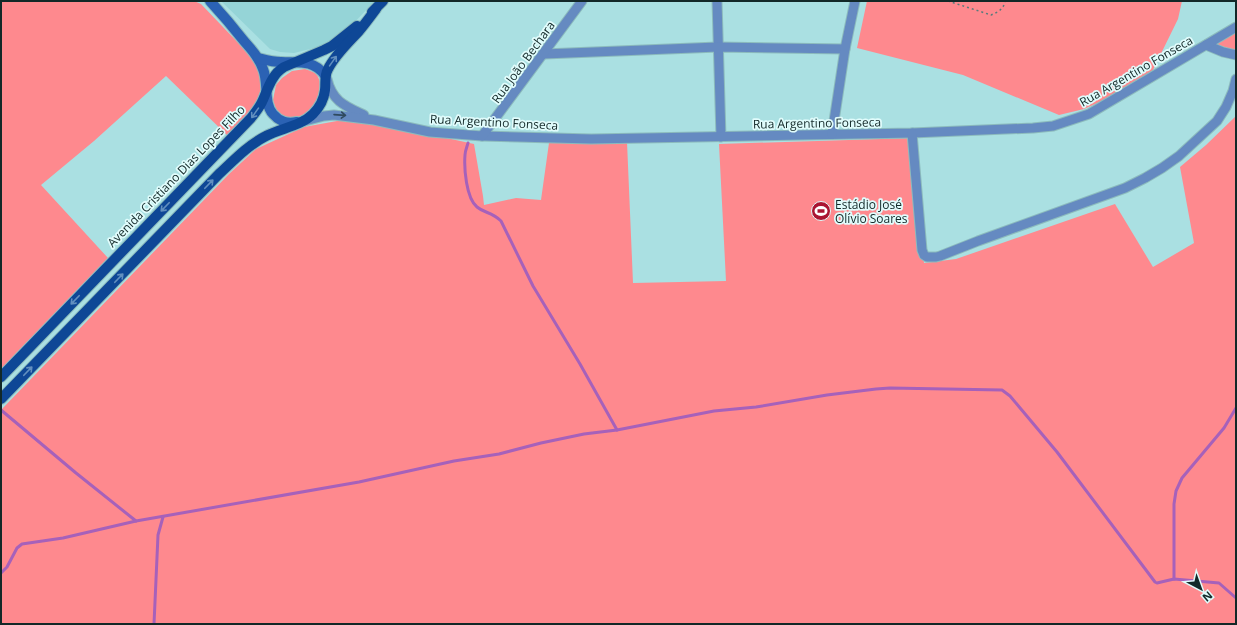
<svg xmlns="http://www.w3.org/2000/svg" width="1237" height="625" viewBox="0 0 1237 625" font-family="'Open Sans',sans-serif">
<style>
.built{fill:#95d4d7}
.green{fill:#fe898e}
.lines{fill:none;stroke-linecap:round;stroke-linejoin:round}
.stream{stroke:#a661ba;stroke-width:3}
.street-casing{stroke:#8cbbbd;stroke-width:11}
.secondary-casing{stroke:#8cbbbd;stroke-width:12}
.primary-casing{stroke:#8cbbbd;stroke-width:12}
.path{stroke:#577b7c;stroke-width:1.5;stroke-dasharray:2 3;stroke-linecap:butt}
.street{stroke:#658ac1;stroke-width:9}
.secondary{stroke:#2b62b4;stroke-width:10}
.primary{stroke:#0e4796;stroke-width:10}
.oneway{stroke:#628fbf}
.oneway2{stroke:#2f4a5e}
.labels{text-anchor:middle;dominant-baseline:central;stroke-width:3.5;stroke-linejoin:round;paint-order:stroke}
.street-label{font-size:12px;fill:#122828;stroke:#e1fcfc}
.poi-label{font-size:12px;fill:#122828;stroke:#e1fcfc;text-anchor:start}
</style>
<rect width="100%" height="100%" fill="#aae0e2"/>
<path class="built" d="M 221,1 L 375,1 L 346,31 L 322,46 L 294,53 L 280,52 L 270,49 Z"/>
<g class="green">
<path d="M 1,1 L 194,1 L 201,4 L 245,50 L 259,66 L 265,88 L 257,105 L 228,136 L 166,76 L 94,141 L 41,185 L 108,258 L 1,369 Z"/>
<path d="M 867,1 L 1182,1 L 1178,19 L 1152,72 L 1113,96 L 1084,109 L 1059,115 L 963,75 L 857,48 Z"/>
<path d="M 1236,31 L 1236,51 L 1216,44 Z"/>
<path d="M 305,69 C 308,70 314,72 316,74 C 326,85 315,108 305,115 C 296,120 287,119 278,115 L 273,100 L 276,85 L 282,78 L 292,71 Z"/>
<path d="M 1236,116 L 1236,624 L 1,624 L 1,410 L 229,174 L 256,149 L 304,127 L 337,121 L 364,120 L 474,144 L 483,196 L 484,205 L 516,198 L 541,200 L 549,143 L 627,142 L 633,283 L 726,281 L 719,144 L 912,138 L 924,263 L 956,259 L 1115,204 L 1153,267 L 1194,243 L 1180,167 L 1206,145 Z"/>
</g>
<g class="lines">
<g class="stream">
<path d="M 468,143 C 467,147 465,151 465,155 C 464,168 466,198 477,207 C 484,213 492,212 501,221 L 533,286 L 580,364 L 617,430"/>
<path d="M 1,410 L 76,473 L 136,521"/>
<path d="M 1,573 L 7,567 L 17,548 L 22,544 L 63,538 L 136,521 L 359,482 L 454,461 L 499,454 L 541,443 L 584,434 L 617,430 L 714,411 L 756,407 L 827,395 L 876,389 L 890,388 L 1002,390 L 1010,396 L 1057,452 L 1155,582 L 1157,583 L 1174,579 L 1219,583 L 1236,598"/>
<path d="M 1174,579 L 1174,504 L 1176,491 L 1182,478 L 1224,428 L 1236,408"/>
<path d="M 154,624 L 158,535 L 163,517"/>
</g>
<defs>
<g id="street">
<path d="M 717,1 L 721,137"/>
<path d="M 1206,45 L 1223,52 L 1236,55"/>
<path d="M 544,54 L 718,47 L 845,49"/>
<path d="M 327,79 C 332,101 345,106 364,115"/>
<path d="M 305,121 L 324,116 L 334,115 L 374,120 L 430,132 L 482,136 L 591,139 L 912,133 L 1033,128 L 1053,126 L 1089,114 L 1236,27"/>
<path d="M 912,133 L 922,250 L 924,255 L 927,257 L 936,257 L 940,256 L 978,241 L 1125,188 L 1145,178 L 1162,168 L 1179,156 L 1217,121 L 1226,107 L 1233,91 L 1236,79"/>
<path d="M 832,134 L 845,49 L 855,1"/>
<path d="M 482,136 L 582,1"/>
</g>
<g id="secondary">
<path d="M 210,1 C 222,14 233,27 244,41 C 252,50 259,58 263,69 C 269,83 263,103 273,114 C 280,122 287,124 297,122"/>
<path d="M 258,58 C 266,60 273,62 281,62 C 299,63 312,59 325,75"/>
</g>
<g id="primary">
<path d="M 372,12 L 383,1"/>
<path d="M 1,377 L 251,118 C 255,113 259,108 262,102 C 268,89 271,75 284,67 L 324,50 L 332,46 L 357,26"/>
<path d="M 1,399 L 219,174 C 233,161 248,145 266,136 C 281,128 301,126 313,114 C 319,108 324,99 325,90 C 326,83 324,76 328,69 C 335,55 348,43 359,31 C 365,24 370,17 376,9"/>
</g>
</defs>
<use href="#street" class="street-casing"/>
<use href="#secondary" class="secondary-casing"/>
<use href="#primary" class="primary-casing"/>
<path class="path" d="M 948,1 L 991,15 C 998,12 1004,9 1005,1"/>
<use href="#street" class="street"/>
<use href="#secondary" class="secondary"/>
<use href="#primary" class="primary"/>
</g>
<defs><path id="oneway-shaft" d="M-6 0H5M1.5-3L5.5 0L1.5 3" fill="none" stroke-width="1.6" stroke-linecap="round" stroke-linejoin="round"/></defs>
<g class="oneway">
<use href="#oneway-shaft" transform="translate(333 61) rotate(-55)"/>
<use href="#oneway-shaft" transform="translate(255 113) rotate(125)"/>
<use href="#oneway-shaft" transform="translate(209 184) rotate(-46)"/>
<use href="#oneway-shaft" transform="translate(165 207) rotate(134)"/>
<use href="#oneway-shaft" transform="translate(119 278) rotate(-46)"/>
<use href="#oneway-shaft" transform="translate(75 300) rotate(134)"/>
<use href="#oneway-shaft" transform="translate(28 371) rotate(-46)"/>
</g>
<use class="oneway2" href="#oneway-shaft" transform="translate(340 115) rotate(4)"/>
<defs>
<symbol id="stadium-disc" viewBox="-11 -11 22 22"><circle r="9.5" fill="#aa1432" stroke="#e1fcfc"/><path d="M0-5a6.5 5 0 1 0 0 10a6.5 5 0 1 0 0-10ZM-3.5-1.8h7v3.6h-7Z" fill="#fff"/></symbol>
</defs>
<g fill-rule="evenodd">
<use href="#stadium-disc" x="810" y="200" width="22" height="22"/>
</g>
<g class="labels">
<g class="street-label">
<text transform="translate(523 62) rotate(-54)">Rua João Bechara</text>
<text transform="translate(1136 71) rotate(-30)">Rua Argentino Fonseca</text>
<text transform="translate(494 122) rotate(3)">Rua Argentino Fonseca</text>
<text transform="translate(817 123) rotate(-1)">Rua Argentino Fonseca</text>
<text transform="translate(176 176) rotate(-46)">Avenida Cristiano Dias Lopes Filho</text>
</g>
<g class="poi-label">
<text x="835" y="204">Estádio José<tspan x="835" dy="14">Olívio Soares</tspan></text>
</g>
</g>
<rect width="1237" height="625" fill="none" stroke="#122828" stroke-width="4"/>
<g transform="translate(1201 589) rotate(139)" stroke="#e1fcfc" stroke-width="3" paint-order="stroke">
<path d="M0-3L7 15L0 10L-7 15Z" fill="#122828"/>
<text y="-6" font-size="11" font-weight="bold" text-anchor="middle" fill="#122828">N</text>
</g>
</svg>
